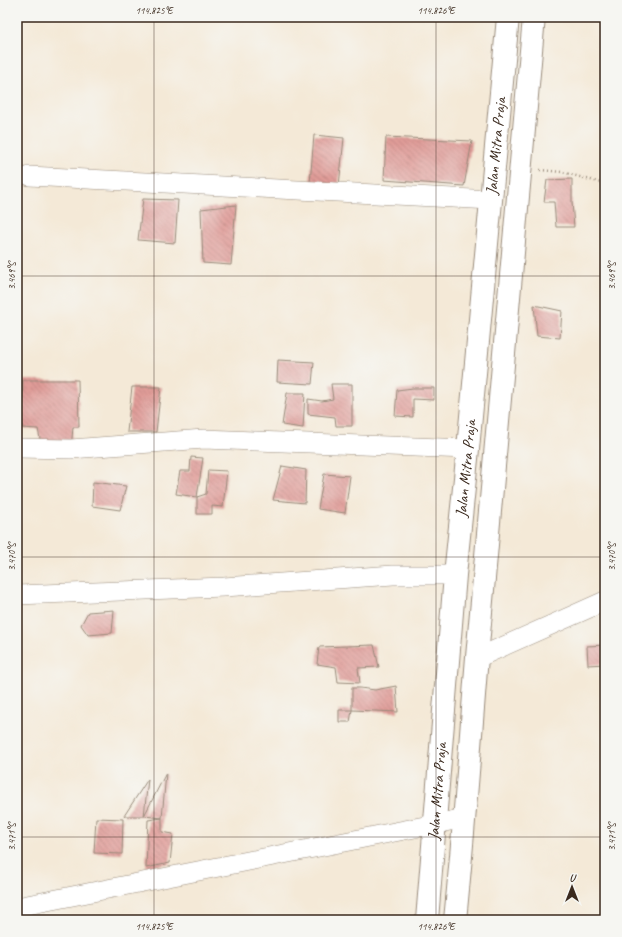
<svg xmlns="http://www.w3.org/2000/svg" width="622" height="937" viewBox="0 0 622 937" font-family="Caveat,sans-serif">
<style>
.building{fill:url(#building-back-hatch)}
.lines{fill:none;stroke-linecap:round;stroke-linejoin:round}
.minor-casing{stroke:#988a7a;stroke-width:20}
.tertiary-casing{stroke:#988a7a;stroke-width:24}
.path{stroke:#988a7a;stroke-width:2.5;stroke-dasharray:1 3;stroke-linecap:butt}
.minor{stroke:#fff;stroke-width:19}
.tertiary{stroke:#fff;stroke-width:22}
.ticks{fill:none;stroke:#3b2a1e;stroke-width:1;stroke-opacity:0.45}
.labels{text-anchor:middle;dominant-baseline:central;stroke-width:3;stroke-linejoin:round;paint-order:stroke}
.street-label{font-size:16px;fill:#3b2a1e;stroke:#f6f6f2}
.neatline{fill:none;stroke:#3b2a1e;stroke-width:1.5}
.ticks-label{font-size:10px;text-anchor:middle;fill:#3b2a1e}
</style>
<defs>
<pattern id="building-back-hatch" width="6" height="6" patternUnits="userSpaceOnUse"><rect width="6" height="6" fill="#e09c98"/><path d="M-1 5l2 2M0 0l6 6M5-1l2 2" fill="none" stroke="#b77f7b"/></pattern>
</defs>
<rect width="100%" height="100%" fill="#f6f6f2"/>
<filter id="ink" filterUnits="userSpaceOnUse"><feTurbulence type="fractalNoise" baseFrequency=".025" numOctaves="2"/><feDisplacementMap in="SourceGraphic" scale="8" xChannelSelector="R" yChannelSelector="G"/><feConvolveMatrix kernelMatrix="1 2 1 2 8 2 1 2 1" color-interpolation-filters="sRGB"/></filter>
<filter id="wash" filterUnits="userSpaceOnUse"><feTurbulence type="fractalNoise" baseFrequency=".012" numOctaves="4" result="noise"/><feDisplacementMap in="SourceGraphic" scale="16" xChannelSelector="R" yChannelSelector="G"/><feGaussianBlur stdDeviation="0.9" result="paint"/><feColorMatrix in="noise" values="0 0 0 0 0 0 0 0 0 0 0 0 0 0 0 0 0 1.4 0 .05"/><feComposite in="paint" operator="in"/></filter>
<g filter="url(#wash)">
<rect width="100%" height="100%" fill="#f4e9d7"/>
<g id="blocks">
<g class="building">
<path d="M 314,135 L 344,138 L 339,186 L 310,184 Z"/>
<path d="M 386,137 L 472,141 L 464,186 L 384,180 Z"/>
<path d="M 572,179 L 572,202 L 574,227 L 556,227 L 554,202 L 544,202 L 547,180 Z"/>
<path d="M 143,199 L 178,200 L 175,243 L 138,240 Z"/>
<path d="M 236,205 L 231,265 L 203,263 L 201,209 Z"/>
<path d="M 534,305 L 562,311 L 560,338 L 537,336 Z"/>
<path d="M 278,360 L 314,362 L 312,384 L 277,382 Z"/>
<path d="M 23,380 L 78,380 L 79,427 L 73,427 L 71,449 L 42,448 L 38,429 L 22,428 Z"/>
<path d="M 331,384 L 352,384 L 352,426 L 336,426 L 335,417 L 308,414 L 308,399 L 322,401 L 333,399 Z"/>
<path d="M 132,387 L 161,387 L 156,432 L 127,432 Z"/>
<path d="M 413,388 L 434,388 L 434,400 L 413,399 L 413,417 L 395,416 L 397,390 Z"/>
<path d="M 287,393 L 305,393 L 303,428 L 282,425 Z"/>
<path d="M 191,457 L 203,458 L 197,497 L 206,494 L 208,470 L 227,471 L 223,507 L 212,506 L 212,514 L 197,514 L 197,497 L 176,494 L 180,471 L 190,471 Z"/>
<path d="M 282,466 L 306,470 L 305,503 L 273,500 Z"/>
<path d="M 324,474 L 350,476 L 345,513 L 318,509 Z"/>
<path d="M 93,482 L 126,486 L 120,510 L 92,506 Z"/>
<path d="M 114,610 L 112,633 L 88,635 L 81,625 L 88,612 Z"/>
<path d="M 374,645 L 379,667 L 358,668 L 360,683 L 338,682 L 336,667 L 317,664 L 319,647 Z"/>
<path d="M 605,645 L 605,664 L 588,665 L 587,646 Z"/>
<path d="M 396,686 L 398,712 L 352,710 L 352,688 L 360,688 L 375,690 Z"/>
<path d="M 339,710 L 352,710 L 350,722 L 339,722 Z"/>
<path d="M 166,773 L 162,818 L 162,832 L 173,834 L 170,863 L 146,868 L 148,820 L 162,818 L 144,816 Z"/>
<path d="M 148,779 L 144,816 L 124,816 Z"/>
<path d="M 96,818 L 123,819 L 122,854 L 94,853 Z"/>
</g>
</g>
</g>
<g filter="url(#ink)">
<use href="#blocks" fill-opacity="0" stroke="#988a7a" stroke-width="1"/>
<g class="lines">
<defs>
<g id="minor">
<path d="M 29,176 L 492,200"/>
<path d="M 17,448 L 71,449 L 204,439 L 468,449"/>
<path d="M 17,595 L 224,587 L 393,575 L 455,575"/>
<path d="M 477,658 L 605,601"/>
<path d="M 17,907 L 465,818"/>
</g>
<g id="tertiary">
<path id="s1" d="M 427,920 L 455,575 L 468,449 L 508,17"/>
<path d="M 455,920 C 464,832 470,745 477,657 C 495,443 516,230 534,17"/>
</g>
</defs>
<use href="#minor" class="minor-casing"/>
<use href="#tertiary" class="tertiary-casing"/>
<path class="path" d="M 540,170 L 562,172 L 605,184"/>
<use href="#minor" class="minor"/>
<use href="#tertiary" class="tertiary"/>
</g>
</g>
<path class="ticks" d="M 154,17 L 154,920M 436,17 L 436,920M 17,276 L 605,276M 17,557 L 605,557M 17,837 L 605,837"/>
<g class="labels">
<g class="street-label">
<text stroke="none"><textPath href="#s1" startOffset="777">Jalan Mitra Praja</textPath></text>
<text stroke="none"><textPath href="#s1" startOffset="453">Jalan Mitra Praja</textPath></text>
<text stroke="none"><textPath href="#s1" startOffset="129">Jalan Mitra Praja</textPath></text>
</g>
</g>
<rect width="622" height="937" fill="none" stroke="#f6f6f2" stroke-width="44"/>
<g transform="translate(572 887)" stroke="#f6f6f2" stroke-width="3" paint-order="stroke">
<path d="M0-3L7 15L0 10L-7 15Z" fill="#3b2a1e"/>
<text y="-6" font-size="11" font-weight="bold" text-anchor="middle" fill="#3b2a1e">U</text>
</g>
<rect x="22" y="22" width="578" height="893" class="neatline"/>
<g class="ticks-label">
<text x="154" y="14">114.825°E</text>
<text x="436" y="14">114.826°E</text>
<text transform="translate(11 276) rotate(-90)" y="4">3.469°S</text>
<text transform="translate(611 276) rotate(-90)" y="4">3.469°S</text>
<text transform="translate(11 557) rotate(-90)" y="4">3.470°S</text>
<text transform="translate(611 557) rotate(-90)" y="4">3.470°S</text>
<text transform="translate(11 837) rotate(-90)" y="4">3.471°S</text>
<text transform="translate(611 837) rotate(-90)" y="4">3.471°S</text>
<text x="154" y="930">114.825°E</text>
<text x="436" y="930">114.826°E</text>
</g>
</svg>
